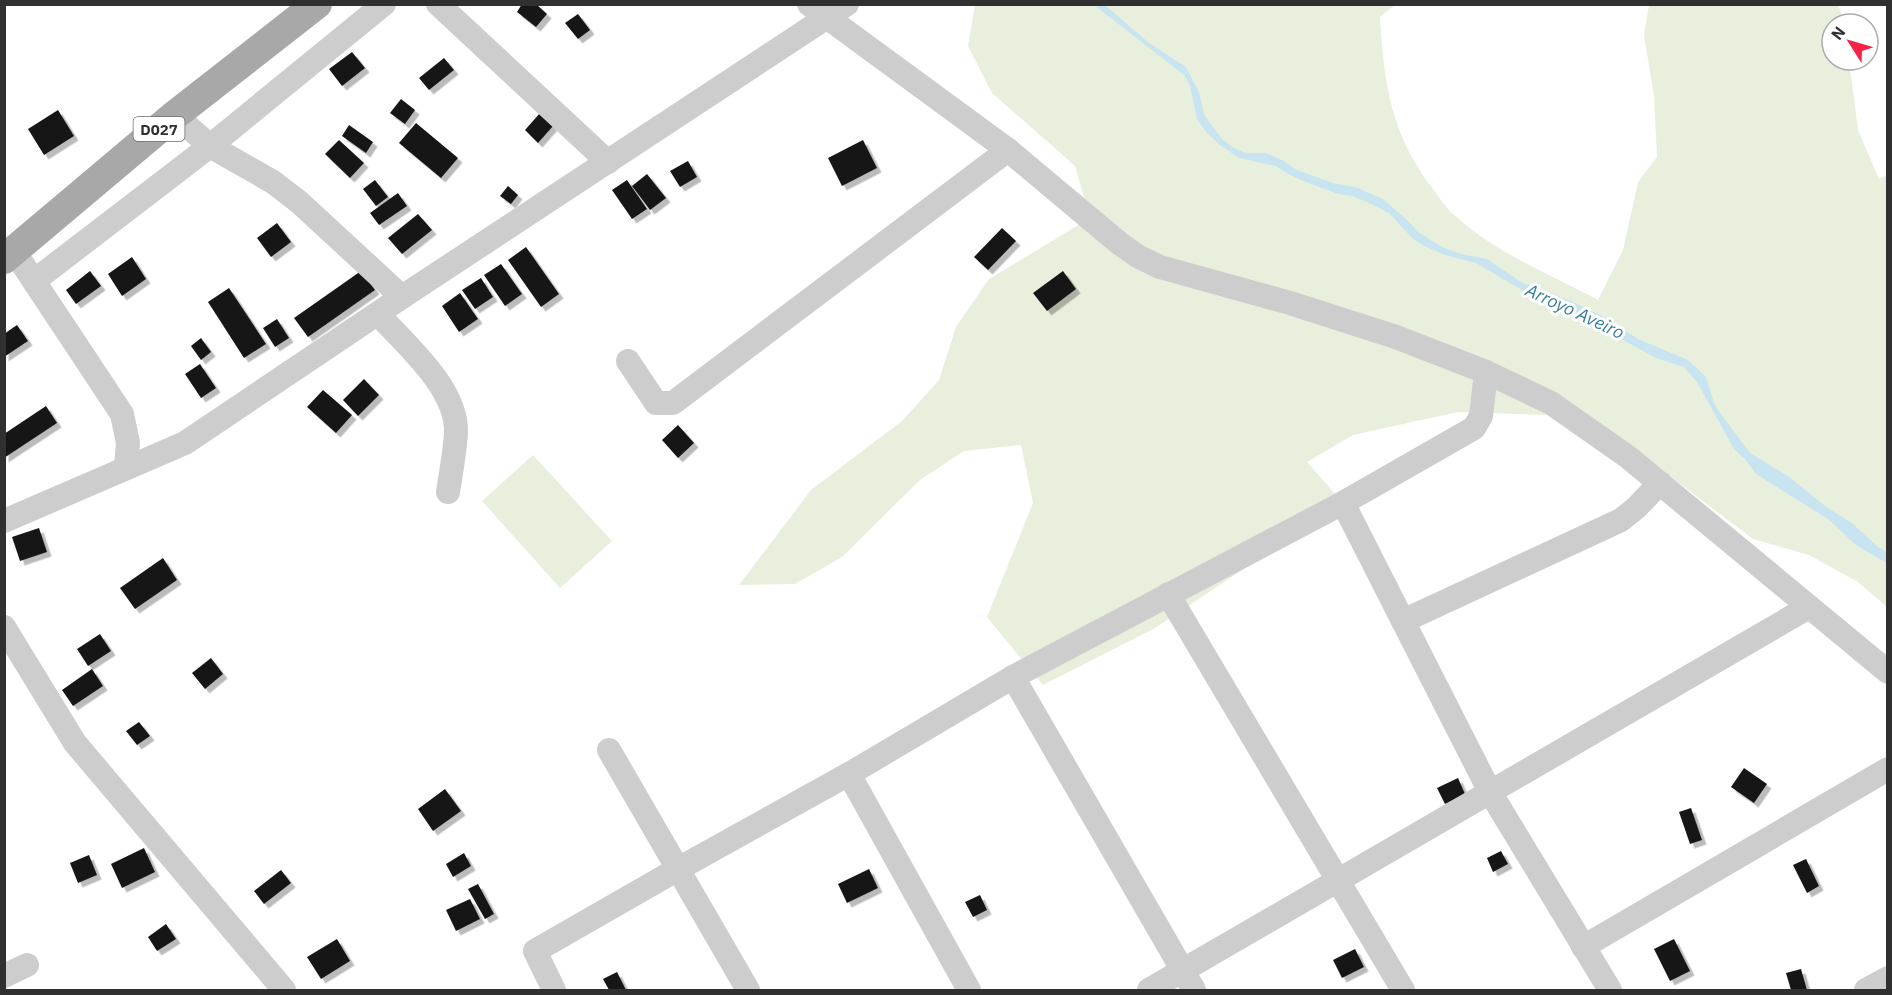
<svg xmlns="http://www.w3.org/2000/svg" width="1892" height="995" viewBox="0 0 1892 995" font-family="'IBM Plex Sans',sans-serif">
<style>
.green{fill:#e8efdd}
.water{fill:#c8e4f0}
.building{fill:#171717;filter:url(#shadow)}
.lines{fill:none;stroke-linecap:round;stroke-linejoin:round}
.minor{stroke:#cdcdcd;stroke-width:24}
.major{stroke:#a8a8a8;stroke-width:30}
.labels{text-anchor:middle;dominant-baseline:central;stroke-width:6;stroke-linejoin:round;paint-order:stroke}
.shield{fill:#fff;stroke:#6e6e6e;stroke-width:1.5}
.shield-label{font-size:15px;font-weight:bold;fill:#303030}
.water-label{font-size:18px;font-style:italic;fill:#357d9c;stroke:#fff}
</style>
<defs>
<filter id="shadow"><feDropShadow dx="4.5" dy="4.5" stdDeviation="0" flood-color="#0004"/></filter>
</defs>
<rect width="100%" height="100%" fill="#fff"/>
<g class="green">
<path d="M 975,5 L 1395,5 L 1380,17 C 1384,84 1391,135 1433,189 C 1439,197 1445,207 1453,214 C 1494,252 1549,274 1598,300 L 1623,250 L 1638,182 L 1657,157 L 1654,96 L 1644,35 L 1649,5 L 1838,5 L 1845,24 L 1832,24 L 1832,60 L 1849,60 L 1858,130 L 1879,179 L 1887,175 L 1887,607 L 1858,582 L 1809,555 L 1753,539 L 1630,446 L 1557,413 L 1545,415 L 1458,412 L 1353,435 L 1307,462 L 1343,503 L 1155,628 L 1043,685 L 987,617 L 1033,503 L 1021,445 L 964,451 L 920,480 L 842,557 L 795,584 L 739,585 L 811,490 L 902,421 L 939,380 L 956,327 L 989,279 L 1090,218 L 1075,166 L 992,93 L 968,46 Z"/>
<path d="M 533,455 L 612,541 L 560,588 L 482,501 Z"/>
</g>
<path class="water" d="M 1094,5 L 1105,5 L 1149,43 L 1186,67 L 1199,92 L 1204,115 L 1222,139 L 1234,148 L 1246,153 L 1266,153 L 1282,160 L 1297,170 L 1333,183 L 1355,187 L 1383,199 L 1407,220 L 1418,232 L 1442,247 L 1461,254 L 1487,259 L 1521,282 L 1571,301 L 1606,318 L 1638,339 L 1688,360 L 1706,377 L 1714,403 L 1720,413 L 1750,453 L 1788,476 L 1825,506 L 1853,524 L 1878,547 L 1887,552 L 1887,563 C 1873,555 1858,548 1846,536 C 1840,530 1835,525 1828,519 L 1756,474 L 1746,460 L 1734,449 L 1697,382 L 1684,367 L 1656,358 L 1598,326 L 1532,296 L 1476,263 L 1445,255 L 1424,246 L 1413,239 L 1389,213 L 1367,202 L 1352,196 L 1338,194 L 1301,180 L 1290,175 L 1276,166 L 1239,158 L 1220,145 L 1207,133 L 1197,119 L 1190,86 L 1184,75 Z"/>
<g class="building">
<path d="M 522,4 L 536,4 L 547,14 L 536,27 L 517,12 Z"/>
<path d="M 578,14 L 590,30 L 578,39 L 565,23 Z"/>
<path d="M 352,52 L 365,68 L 342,86 L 329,69 Z"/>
<path d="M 444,58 L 454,70 L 429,90 L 419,78 Z"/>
<path d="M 401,99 L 415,110 L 405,124 L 390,113 Z"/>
<path d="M 58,110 L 74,136 L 44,155 L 28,129 Z"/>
<path d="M 540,113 L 553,126 L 538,143 L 525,130 Z"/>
<path d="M 416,123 L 458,158 L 441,178 L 399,143 Z"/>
<path d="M 349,125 L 373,142 L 366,153 L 342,136 Z"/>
<path d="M 339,140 L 364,163 L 350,178 L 325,154 Z"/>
<path d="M 863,140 L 877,168 L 842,186 L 828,158 Z"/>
<path d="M 688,161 L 697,177 L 680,187 L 670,171 Z"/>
<path d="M 647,174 L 666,198 L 650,210 L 632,186 Z"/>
<path d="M 375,180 L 388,197 L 376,206 L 363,189 Z"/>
<path d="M 627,180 L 647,209 L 632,219 L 612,190 Z"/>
<path d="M 508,186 L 518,195 L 511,204 L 500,196 Z"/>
<path d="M 398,193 L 407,206 L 379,225 L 370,213 Z"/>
<path d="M 418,214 L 432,230 L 402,254 L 388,238 Z"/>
<path d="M 277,223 L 291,242 L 271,257 L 257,238 Z"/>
<path d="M 1002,228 L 1016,241 L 988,270 L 974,257 Z"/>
<path d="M 526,247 L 559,294 L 541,307 L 508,260 Z"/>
<path d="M 132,257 L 146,279 L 122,296 L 108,274 Z"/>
<path d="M 501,264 L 522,294 L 505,306 L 484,275 Z"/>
<path d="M 90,271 L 101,286 L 76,304 L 66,290 Z"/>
<path d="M 361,271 L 375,290 L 308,337 L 294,318 Z"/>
<path d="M 1063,271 L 1076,289 L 1047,311 L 1033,293 Z"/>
<path d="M 481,278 L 493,297 L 475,309 L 462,290 Z"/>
<path d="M 229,288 L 266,344 L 244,358 L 208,302 Z"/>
<path d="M 460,293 L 478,319 L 459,332 L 442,306 Z"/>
<path d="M 277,319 L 289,338 L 275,347 L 263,328 Z"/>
<path d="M 17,325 L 28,341 L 4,357 L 4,334 Z"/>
<path d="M 201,338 L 211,352 L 201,360 L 191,346 Z"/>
<path d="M 200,364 L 216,388 L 201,398 L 185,374 Z"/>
<path d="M 364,379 L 379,395 L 358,416 L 343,400 Z"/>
<path d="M 323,390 L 352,415 L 336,433 L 307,407 Z"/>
<path d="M 46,406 L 57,423 L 4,458 L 4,434 Z"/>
<path d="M 678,425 L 694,443 L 678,458 L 662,440 Z"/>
<path d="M 39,528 L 47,552 L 20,561 L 12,537 Z"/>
<path d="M 163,558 L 177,580 L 135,609 L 120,588 Z"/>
<path d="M 100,634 L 111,651 L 88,666 L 77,649 Z"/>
<path d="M 211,658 L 223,674 L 205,689 L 192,673 Z"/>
<path d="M 92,669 L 103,686 L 73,706 L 62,690 Z"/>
<path d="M 139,722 L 150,736 L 137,745 L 126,731 Z"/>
<path d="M 1744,768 L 1767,784 L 1754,803 L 1731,787 Z"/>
<path d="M 1458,778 L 1465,794 L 1445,804 L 1437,788 Z"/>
<path d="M 445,789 L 461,811 L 433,831 L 418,809 Z"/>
<path d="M 1691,808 L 1702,840 L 1690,844 L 1679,812 Z"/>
<path d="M 144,848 L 155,872 L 122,888 L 111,864 Z"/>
<path d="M 1501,851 L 1508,864 L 1493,872 L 1487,858 Z"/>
<path d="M 464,853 L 471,866 L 453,877 L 446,864 Z"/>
<path d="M 89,855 L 97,875 L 78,883 L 70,863 Z"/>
<path d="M 1806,859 L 1819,886 L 1807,893 L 1793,865 Z"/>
<path d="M 869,869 L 878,888 L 847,903 L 838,884 Z"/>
<path d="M 281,870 L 291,883 L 264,904 L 254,891 Z"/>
<path d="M 478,884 L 494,914 L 485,919 L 468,889 Z"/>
<path d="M 980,895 L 987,910 L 973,917 L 965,902 Z"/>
<path d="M 470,899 L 480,919 L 456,931 L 446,910 Z"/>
<path d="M 166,924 L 176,939 L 157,951 L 148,937 Z"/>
<path d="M 337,939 L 350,961 L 321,979 L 307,957 Z"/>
<path d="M 1674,939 L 1690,971 L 1670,981 L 1654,949 Z"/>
<path d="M 1355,949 L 1364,967 L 1342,978 L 1333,960 Z"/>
<path d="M 1801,969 L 1807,990 L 1791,990 L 1786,973 Z"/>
<path d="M 617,972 L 626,990 L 609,990 L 603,979 Z"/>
</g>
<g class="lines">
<g class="minor">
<path d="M 438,4 L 608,162"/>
<path d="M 809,4 L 1008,150 L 1119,243 L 1139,257 L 1160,267 L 1290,303 L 1396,337 L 1486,372 L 1551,403 L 1628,457 L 1888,672"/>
<path d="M 175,115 L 210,146 L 273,182 L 299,202 L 402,297"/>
<path d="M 14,251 L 122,414 L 128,443 L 126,467"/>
<path d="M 34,281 L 210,146 L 384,4"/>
<path d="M 378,314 C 406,345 457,388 456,432 C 455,452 451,472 448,492"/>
<path d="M 628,361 L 656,403 L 673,403 L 1008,150"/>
<path d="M 1343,503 L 1490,792 L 1610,990"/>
<path d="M 4,521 L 185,443 L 402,297 L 847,4"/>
<path d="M 1168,594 L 1403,990"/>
<path d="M 1403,621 L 1621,520 L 1636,508 L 1660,483"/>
<path d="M 4,627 L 75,743 L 284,990"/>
<path d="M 1013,677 L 1194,990"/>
<path d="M 609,750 L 748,990"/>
<path d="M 849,774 L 969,990"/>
<path d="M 1583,947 L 1888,769"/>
<path d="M 4,976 L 27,965"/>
<path d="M 554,990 L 535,951 L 678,869 L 849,774 L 1013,677 L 1343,503 L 1474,428 L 1481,416 L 1486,372"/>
<path d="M 1149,990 L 1809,607"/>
<path d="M 1866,990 L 1888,978"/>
</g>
<path class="major" d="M 4,259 L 175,115 L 317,4"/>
</g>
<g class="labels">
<rect class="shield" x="133.5" y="117" width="51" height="24" rx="4.5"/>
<g class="shield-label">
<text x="159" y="129">D027</text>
</g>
<g class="water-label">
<text transform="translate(1575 311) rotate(25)">Arroyo Aveiro</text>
</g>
</g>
<rect width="1892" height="995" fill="none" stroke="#303030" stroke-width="12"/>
<g transform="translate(1850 42) rotate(307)"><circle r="28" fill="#ffffff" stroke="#acacac" stroke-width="1.5"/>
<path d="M0-4.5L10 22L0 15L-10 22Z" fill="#f62346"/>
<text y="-9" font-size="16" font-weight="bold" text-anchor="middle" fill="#303030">N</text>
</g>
</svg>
